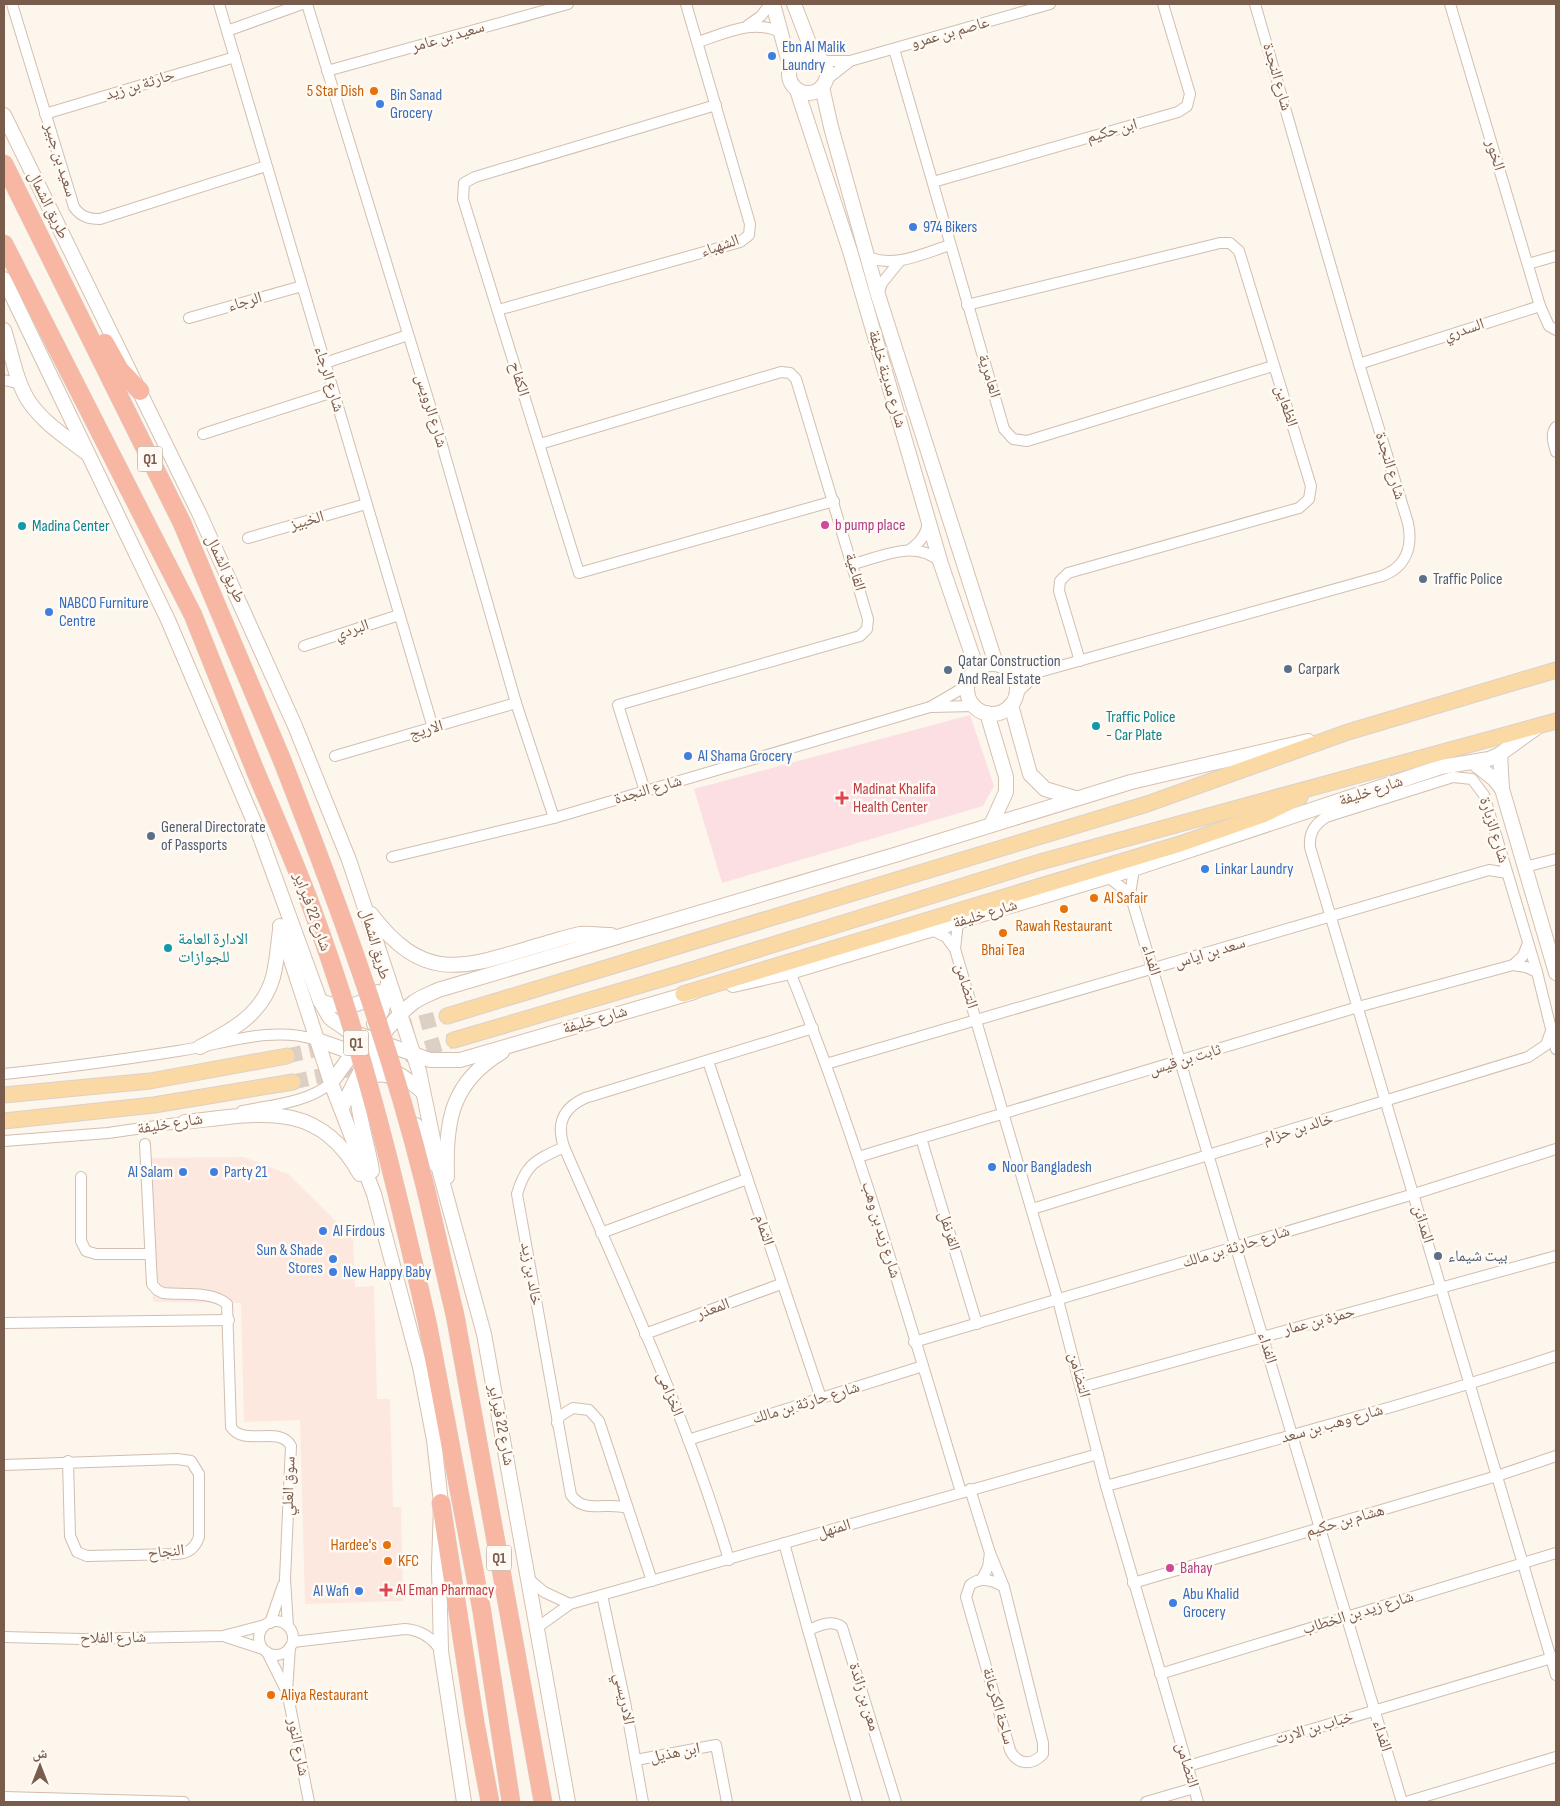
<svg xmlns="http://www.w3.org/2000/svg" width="1560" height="1806" viewBox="0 0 1560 1806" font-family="'Sofia Sans Condensed','Noto Naskh Arabic',sans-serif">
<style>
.commercial{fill:#fde8e0}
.medical{fill:#fbdfe3}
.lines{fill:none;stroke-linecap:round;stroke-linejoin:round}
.primary-tunnel{stroke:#dcd0c4;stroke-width:15;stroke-dasharray:15 8;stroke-linecap:butt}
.street-casing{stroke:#d1beb0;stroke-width:12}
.secondary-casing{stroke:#d6c0b0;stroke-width:16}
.primary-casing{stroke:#dad1cd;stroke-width:17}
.highway-casing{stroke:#dad1cd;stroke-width:19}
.street{stroke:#fff;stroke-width:10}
.secondary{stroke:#fff;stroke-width:14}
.primary{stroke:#fbd9a5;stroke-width:15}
.highway{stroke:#f7b7a3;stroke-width:18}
.highway-bridge-casing{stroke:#dad1cd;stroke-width:19;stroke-linecap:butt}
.highway-bridge{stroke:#f7b7a3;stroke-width:18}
.shop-dot{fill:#3f7fe0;stroke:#fffaf3;stroke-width:2}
.food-dot{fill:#e8710a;stroke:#fffaf3;stroke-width:2}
.hotel-dot{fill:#d1479c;stroke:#fffaf3;stroke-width:2}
.culture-dot{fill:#0f9aa8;stroke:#fffaf3;stroke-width:2}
.service-dot{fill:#5c6f8a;stroke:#fffaf3;stroke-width:2}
.health-dot{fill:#e0444e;stroke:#fffaf3;stroke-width:2}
.labels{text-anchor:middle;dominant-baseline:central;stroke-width:5;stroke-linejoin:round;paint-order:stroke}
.shield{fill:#fffaf3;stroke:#a28b7f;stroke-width:1}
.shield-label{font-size:15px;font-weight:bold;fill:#7a5c4d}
.street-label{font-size:16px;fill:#7a5c4d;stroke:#fffaf3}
.shop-label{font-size:16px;fill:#366cbe;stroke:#fffaf3;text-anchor:start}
.food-label{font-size:16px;fill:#c56008;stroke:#fffaf3;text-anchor:start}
.hotel-label{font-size:16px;fill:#b23c85;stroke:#fffaf3;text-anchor:start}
.culture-label{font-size:16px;fill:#0d838f;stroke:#fffaf3;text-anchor:start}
.service-label{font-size:16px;fill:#4e5e75;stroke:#fffaf3;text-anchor:start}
.health-label{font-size:16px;fill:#be3a42;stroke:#fffaf3;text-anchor:start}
</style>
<rect width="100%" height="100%" fill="#fdf6ec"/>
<path class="commercial" d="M 244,1157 L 288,1174 L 353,1238 L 355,1287 L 374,1286 L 377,1399 L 390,1399 L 393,1507 L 401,1507 L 403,1601 L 305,1604 L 300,1420 L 244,1422 L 241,1303 L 153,1302 L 150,1158 Z"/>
<path class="medical" d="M 970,715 L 994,786 L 983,806 L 722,883 L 694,789 Z"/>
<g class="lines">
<g class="primary-tunnel">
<path d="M 376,1035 L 447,1016"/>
<path d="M 404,1055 L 454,1040"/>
<path d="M 287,1056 L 332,1046"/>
<path d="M 293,1082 L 374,1064"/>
</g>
<defs>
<g id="street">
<path d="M 12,4 L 74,207 C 81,217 89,219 100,219 L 266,166"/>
<path d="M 219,4 L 433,728"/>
<path d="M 307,4 L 440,438 L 516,703 L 554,818"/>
<path d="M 1450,4 L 1540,306 L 1549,326 L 1556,330"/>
<path d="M 747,26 L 761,16 L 770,4"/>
<path d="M 227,31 L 302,4"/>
<path d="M 698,42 C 726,33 754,18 782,33"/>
<path d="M 894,49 L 1004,429 L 1013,439 L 1027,441 L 1273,366"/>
<path d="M 821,61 L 850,61 L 1050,4"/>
<path d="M 327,71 L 568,4"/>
<path d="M 826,80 L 849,62"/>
<path d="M 716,105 L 475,177 L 464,183 L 463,199 L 579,573 L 834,501"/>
<path d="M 45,114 L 235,57"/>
<path d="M 933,182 L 1178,112 L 1187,106 L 1190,94 L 1163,4"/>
<path d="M 868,257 C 896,268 922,254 950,245"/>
<path d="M 1528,264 L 1556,256"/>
<path d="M 878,295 L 882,283 L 899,262"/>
<path d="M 967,305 L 1220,243 L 1230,243 L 1239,251 L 1311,486 L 1309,499 L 1299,508 L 1068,573 L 1060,581 L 1059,591 L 1080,661"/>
<path d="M 498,310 L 740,242 L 749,235 L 750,224 L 686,4"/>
<path d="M 189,318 L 302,286"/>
<path d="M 325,363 L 408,335"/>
<path d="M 1359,364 L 1540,306"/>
<path d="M 4,380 L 21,384"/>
<path d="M 1556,427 C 1550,434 1554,445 1556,452"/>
<path d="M 203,434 L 333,392"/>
<path d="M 540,444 L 781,372 L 790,373 L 796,379 L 868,619 L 867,629 L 860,636 L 618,705 L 645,791"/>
<path d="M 248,538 L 366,504"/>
<path d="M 911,549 C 921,541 926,535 928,522"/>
<path d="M 853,564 C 882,557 917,538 941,563"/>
<path d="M 304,646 L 399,615"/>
<path d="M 1010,671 L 1039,672 L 1382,576 C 1406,567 1413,547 1408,523 L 1359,364 L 1255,4"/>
<path d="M 1017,693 L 1039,672"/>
<path d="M 932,706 L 968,685"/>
<path d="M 335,756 L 516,703"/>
<path d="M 392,857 L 554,818 L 930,707 L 975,706"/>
<path d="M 1525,867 L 1556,859"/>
<path d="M 1134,869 L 1130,894 L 1402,1802"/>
<path d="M 1108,877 L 1130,894"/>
<path d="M 958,922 L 955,949 L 1058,1300 L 1106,1486 L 1198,1802"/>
<path d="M 932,930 L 946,937 L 955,949"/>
<path d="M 1513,965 L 1523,956 L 1528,943"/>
<path d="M 790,972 C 859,1141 908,1318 961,1492"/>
<path d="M 1556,1049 L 1537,972 L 1484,795 L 1472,779 L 1453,777 L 1326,817 C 1314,825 1309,833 1310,847 L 1556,1675"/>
<path d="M 708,1061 L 821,1398"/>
<path d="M 826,1064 L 1489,870 L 1507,873"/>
<path d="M 4,1074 C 62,1068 120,1060 178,1051 C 224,1044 272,1025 317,1040"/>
<path d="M 242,1111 C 272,1105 307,1103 331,1083"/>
<path d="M 921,1138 L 977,1324"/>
<path d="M 4,1141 L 108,1133 L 191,1121"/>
<path d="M 145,1144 L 152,1284 L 157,1290 L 163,1293 C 183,1295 212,1291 227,1304 L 231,1427 C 243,1447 280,1425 291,1446 L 285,1579 L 288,1626"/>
<path d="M 564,1147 C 536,1160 526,1163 517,1194 L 571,1495 C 585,1515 606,1501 627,1508"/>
<path d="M 858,1157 L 1358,1007 L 1513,965 L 1526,967 L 1537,972"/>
<path d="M 81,1177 L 81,1241 L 86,1251 L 96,1254 L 150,1254"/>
<path d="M 1032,1209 L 1528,1057 L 1546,1045 L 1551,1031"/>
<path d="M 601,1233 L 747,1179"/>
<path d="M 4,1323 L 229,1320"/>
<path d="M 645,1334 L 781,1284"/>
<path d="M 914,1342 L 1414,1194 L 1556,1149"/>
<path d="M 1082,1387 L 1556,1256"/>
<path d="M 557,1423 L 560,1416 L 573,1408 L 589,1410 L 599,1421 L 652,1581"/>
<path d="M 688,1440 L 923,1366"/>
<path d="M 4,1465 L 177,1459 L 191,1461 L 199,1474 L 199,1537 C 195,1548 189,1553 177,1554 L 87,1556 L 77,1552 L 70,1536 L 68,1461"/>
<path d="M 1106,1486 C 1257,1445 1408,1405 1556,1356"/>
<path d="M 970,1489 L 990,1553 L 1004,1587 L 1043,1743 L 1043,1754 C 1032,1766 1017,1765 1010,1750 L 966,1597 L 970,1585 C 981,1576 993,1580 1004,1587"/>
<path d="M 784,1543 L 808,1630"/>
<path d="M 729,1560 C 687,1417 623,1282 564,1147 C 556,1124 563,1108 585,1098 L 813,1028"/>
<path d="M 982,1579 L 988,1567 L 990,1553"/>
<path d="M 530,1580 L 544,1592 L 570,1604"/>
<path d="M 1133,1583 L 1497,1476 L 1556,1456"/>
<path d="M 602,1595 L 625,1702 L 643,1802"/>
<circle cx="276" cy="1638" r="17"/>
<path d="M 270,1623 L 283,1585"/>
<path d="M 538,1627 L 570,1604 L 1098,1454"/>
<path d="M 4,1637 L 82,1639 L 223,1636 L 265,1625"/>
<path d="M 226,1637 L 263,1649"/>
<path d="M 293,1642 L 405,1629 C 421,1630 432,1637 441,1651"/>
<path d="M 290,1647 L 287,1691 L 309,1802"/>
<path d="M 267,1652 L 285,1688"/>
<path d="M 1160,1674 L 1556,1553"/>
<path d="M 636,1760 L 716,1745 L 727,1802"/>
<path d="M 1188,1766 L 1555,1657"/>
<path d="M 4,1797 L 184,1802"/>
<path d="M 857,1802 L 808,1630 C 819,1626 831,1619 842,1627 L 896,1802"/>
<path d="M 1146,1802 L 1194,1788"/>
<path d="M 1406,1802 L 1556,1757"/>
</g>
<g id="secondary">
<path d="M 773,4 L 790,66"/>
<path d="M 794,4 L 814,56"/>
<circle cx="808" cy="74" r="19"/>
<path d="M 822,87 L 831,127 L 878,295 L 996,664"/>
<path d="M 797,90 L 850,251 L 941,564 L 977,669"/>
<path d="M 4,115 L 199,513 L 295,726 L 349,860 L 419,1071 L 440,1173 L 484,1334 L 568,1802"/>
<path d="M 4,279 L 168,620 L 258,831 L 320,1001 L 330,1018 L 347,1030 L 430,1060 L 460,1060 L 694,992"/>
<path d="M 4,330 C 12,354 16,383 30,403 C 44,423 67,438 85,452"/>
<circle cx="992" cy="689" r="25"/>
<path d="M 1011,705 L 1030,774 L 1045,789 L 1075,798"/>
<path d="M 987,713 L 1006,777 L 1006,792 L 991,825"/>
<path d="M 1500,754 L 1502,789 L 1556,973"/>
<path d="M 1474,763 L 1494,779 L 1502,789"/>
<path d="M 371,914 C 428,989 469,965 547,943 C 558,940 569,936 580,934 C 590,933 601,935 611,935"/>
<path d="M 280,926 L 331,1083 L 374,1194 L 420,1367 L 434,1440 L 441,1503 L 439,1568 L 441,1651 L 464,1802"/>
<path d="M 733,985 L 790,972 L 1124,872 L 1441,767 L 1489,759 L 1500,754 L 1536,728"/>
<path d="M 320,1001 C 341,1009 360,1008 377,992"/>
<path d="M 374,1024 L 382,1011 L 388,983"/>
<path d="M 317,1040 C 355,1053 393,1065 423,1092"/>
<path d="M 200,1047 C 231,1031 263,1014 273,977 C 277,962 278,945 280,930"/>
<path d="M 331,1083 L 357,1047"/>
<path d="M 342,1108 C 359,1072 381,1027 414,1002 C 421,997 430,994 438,990 L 898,854 L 1131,782 L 1308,741"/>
<path d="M 185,1122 C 260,1114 317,1098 360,1174"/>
<path d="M 416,1125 L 434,1164"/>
<path d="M 372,1171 C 370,1153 356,1109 358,1094 C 359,1085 367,1078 376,1075 C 385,1073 394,1077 400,1084"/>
<path d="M 447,1177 C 445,1122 451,1082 502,1052"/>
</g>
<g id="primary">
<path d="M 683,994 L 1180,844 L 1263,815 L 1300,797"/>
<path d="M 447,1016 L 1147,804 L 1348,732 L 1556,670"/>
<path d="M 454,1040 L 685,972 L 1040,862 L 1556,721"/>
<path d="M 4,1095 L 150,1081 L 287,1056"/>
<path d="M 4,1121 L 154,1105 L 293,1082"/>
</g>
<g id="highway">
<path d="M 4,164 L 182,523 L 282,760"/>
<path d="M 4,244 L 193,615 L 255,770"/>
<path d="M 105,343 L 120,370 L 140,391"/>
<path d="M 455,1315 L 543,1802"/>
<path d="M 428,1326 L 482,1612 L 511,1802"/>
<path d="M 441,1503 L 475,1722 L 490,1802"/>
</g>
</defs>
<use href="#street" class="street-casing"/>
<use href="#secondary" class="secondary-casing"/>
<use href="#primary" class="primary-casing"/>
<use href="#highway" class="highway-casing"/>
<use href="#street" class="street"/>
<use href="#secondary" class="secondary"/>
<use href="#primary" class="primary"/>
<use href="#highway" class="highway"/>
<defs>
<g id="highway-bridge">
<path d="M 282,760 C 336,898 388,1038 424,1182 C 435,1226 444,1270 455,1315"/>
<path d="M 255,770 C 274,815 294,860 311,906 C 362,1043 396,1184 428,1326"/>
</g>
</defs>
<use href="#highway-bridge" class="highway-bridge-casing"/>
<use href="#highway-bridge" class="highway-bridge"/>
</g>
<g class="shop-dot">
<circle cx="772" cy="56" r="5"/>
<circle cx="380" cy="104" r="5"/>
<circle cx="913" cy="227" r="5"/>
<circle cx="49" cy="612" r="5"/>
<circle cx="688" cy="756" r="5"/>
<circle cx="1205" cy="869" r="5"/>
<circle cx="992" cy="1167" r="5"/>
<circle cx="183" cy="1172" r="5"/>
<circle cx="214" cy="1172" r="5"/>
<circle cx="323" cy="1231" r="5"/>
<circle cx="333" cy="1259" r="5"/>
<circle cx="333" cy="1272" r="5"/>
<circle cx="359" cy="1591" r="5"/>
<circle cx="1173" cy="1603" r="5"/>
</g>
<g class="food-dot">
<circle cx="374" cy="91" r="5"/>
<circle cx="1094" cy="898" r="5"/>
<circle cx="1064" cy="909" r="5"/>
<circle cx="1003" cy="933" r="5"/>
<circle cx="387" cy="1545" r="5"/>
<circle cx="388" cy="1561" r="5"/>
<circle cx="271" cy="1695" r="5"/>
</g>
<g class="hotel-dot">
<circle cx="825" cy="525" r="5"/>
<circle cx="1170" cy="1568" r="5"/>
</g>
<g class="culture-dot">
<circle cx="22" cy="526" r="5"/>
<circle cx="1096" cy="726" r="5"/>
<circle cx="168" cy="948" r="5"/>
</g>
<g class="service-dot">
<circle cx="1423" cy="579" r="5"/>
<circle cx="1288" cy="669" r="5"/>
<circle cx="948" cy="670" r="5"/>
<circle cx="151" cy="836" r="5"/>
<circle cx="1438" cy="1256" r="5"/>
</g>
<g class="health-dot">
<path d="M839.5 790.5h5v5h5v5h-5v5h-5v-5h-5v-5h5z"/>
<path d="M383.5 1582.5h5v5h5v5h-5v5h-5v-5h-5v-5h5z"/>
</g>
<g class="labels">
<g class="shield">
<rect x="137.5" y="446.5" width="25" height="25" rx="4"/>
<rect x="343.5" y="1030.5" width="25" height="25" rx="4"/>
<rect x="486.5" y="1545.5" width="25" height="25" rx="4"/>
</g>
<g class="shield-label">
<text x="150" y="459">Q1</text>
<text x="356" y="1043">Q1</text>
<text x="499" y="1558">Q1</text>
</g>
<g class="street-label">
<text transform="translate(950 33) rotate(-16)">عاصم بن عمرو</text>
<text transform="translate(448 37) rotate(-16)">سعيد بن عامر</text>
<text transform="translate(1277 77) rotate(74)">شارع النجدة</text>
<text transform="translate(140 85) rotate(-17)">حارثة بن زيد</text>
<text transform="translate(1112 131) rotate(-16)">ابن حكيم</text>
<text transform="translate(1495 155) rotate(73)">الخور</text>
<text transform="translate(60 160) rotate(73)">سعيد بن جبير</text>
<text transform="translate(48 205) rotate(64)">طريق الشمال</text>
<text transform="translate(720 246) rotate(-19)">الشهباء</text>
<text transform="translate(245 302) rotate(-16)">الرجاء</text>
<text transform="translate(1464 330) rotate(-18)">السدري</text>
<text transform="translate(989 376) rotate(73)">العامرية</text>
<text transform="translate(329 379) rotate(73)">شارع الرجاء</text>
<text transform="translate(519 379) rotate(73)">الكفاح</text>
<text transform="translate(887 379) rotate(74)">شارع مدينة خليفة</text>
<text transform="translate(1286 406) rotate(72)">الظعاين</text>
<text transform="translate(431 411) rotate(73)">شارع الرويس</text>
<text transform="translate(1390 466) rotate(73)">شارع النجدة</text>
<text transform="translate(307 521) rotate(-16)">الخبيز</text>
<text transform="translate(225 569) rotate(65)">طريق الشمال</text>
<text transform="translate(855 572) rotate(74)">القاعية</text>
<text transform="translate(352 630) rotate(-18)">البردي</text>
<text transform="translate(426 730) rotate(-16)">الاريج</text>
<text transform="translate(648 790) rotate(-16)">شارع النجدة</text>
<text transform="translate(1371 791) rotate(-18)">شارع خليفة</text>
<text transform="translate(1494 830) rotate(73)">شارع الزبارة</text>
<text transform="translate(312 912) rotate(70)">شارع 22 فبراير</text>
<text transform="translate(985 914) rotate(-17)">شارع خليفة</text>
<text transform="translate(375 944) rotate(74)">طريق الشمال</text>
<text transform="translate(1210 953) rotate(-17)">سعد بن اياس</text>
<text transform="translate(1151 960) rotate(73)">الفداء</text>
<text transform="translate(966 986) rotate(73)">التضامن</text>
<text transform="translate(595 1020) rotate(-16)">شارع خليفة</text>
<text transform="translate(1185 1060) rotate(-17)">ثابت بن قيس</text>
<text transform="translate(170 1124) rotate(-9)">شارع خليفة</text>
<text transform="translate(1298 1129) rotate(-17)">خالد بن حزام</text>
<text transform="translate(1423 1224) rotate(73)">المدائن</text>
<text transform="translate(764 1230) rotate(72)">الثمام</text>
<text transform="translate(881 1230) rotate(73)">شارع زيد بن وهب</text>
<text transform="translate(949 1231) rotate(73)">القرنفل</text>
<text transform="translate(1236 1247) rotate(-17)">شارع حارثة بن مالك</text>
<text transform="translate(531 1274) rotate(80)">خالد بن زيد</text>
<text transform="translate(713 1309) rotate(-20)">المعذر</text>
<text transform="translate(1319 1321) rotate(-15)">حمزة بن عمار</text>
<text transform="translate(1267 1348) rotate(73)">الفداء</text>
<text transform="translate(1079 1375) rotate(75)">التضامن</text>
<text transform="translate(670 1394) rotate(68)">الخزامى</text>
<text transform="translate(806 1403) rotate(-17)">شارع حارثة بن مالك</text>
<text transform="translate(1332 1424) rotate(-16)">شارع وهب بن سعد</text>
<text transform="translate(501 1425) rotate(79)">شارع 22 فبراير</text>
<text transform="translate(289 1486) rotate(-88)">سوق العلي</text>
<text transform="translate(1345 1521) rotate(-16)">هشام بن حكيم</text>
<text transform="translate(834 1529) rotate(-16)">المنهل</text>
<text transform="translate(166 1552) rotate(-6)">النجاح</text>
<text transform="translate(1358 1613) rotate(-17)">شارع زيد بن الخطاب</text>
<text transform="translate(113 1638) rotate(-1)">شارع الفلاح</text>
<text transform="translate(864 1697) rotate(73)">معن بن زائدة</text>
<text transform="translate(624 1699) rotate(79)">الادريسي</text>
<text transform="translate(998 1706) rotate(74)">ساحة الكرعانة</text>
<text transform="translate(1314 1728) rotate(-17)">خباب بن الارت</text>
<text transform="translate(1382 1736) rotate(73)">الفداء</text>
<text transform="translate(298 1747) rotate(79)">شارع النور</text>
<text transform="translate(675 1753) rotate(-11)">ابن هذيل</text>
<text transform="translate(1187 1765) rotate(73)">التضامن</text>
</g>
<g class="shop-label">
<text x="782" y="47">Ebn Al Malik<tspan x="782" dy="18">Laundry</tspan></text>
<text x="390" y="95">Bin Sanad<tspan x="390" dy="18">Grocery</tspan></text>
<text x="923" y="227">974 Bikers</text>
<text x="59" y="603">NABCO Furniture<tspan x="59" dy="18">Centre</tspan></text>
<text x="698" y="756">Al Shama Grocery</text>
<text x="1215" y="869">Linkar Laundry</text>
<text x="1002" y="1167">Noor Bangladesh</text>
<text x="173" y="1172" text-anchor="end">Al Salam</text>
<text x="224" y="1172">Party 21</text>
<text x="333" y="1231">Al Firdous</text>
<text x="323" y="1250" text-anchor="end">Sun &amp; Shade<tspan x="323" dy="18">Stores</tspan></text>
<text x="343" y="1272">New Happy Baby</text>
<text x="349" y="1591" text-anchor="end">Al Wafi</text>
<text x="1183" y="1594">Abu Khalid<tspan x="1183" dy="18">Grocery</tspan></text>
</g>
<g class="food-label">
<text x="364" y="91" text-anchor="end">5 Star Dish</text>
<text x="1104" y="898">Al Safair</text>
<text x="1064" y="926" text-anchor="middle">Rawah Restaurant</text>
<text x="1003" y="950" text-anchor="middle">Bhai Tea</text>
<text x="377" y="1545" text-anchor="end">Hardee's</text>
<text x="398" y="1561">KFC</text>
<text x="281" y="1695">Aliya Restaurant</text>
</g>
<g class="hotel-label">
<text x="835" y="525">b pump place</text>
<text x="1180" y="1568">Bahay</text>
</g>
<g class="culture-label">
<text x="32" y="526">Madina Center</text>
<text x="1106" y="717">Traffic Police<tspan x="1106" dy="18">- Car Plate</tspan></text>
<text x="178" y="939">الادارة العامة<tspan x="178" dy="18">للجوازات</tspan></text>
</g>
<g class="service-label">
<text x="1433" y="579">Traffic Police</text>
<text x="958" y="661">Qatar Construction<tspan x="958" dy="18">And Real Estate</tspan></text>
<text x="1298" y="669">Carpark</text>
<text x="161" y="827">General Directorate<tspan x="161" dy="18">of Passports</tspan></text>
<text x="1448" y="1256">بيت شيماء</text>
</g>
<g class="health-label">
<text x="853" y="789">Madinat Khalifa<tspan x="853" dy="18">Health Center</tspan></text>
<text x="396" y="1590">Al Eman Pharmacy</text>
</g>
</g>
<rect width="1560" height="1806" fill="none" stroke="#7a5c4d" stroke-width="10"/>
<g transform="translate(40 1766)" stroke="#fffaf3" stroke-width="4" paint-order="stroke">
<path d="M0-4L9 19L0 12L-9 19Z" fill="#7a5c4d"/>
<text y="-8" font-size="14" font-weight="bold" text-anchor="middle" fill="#7a5c4d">ش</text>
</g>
</svg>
